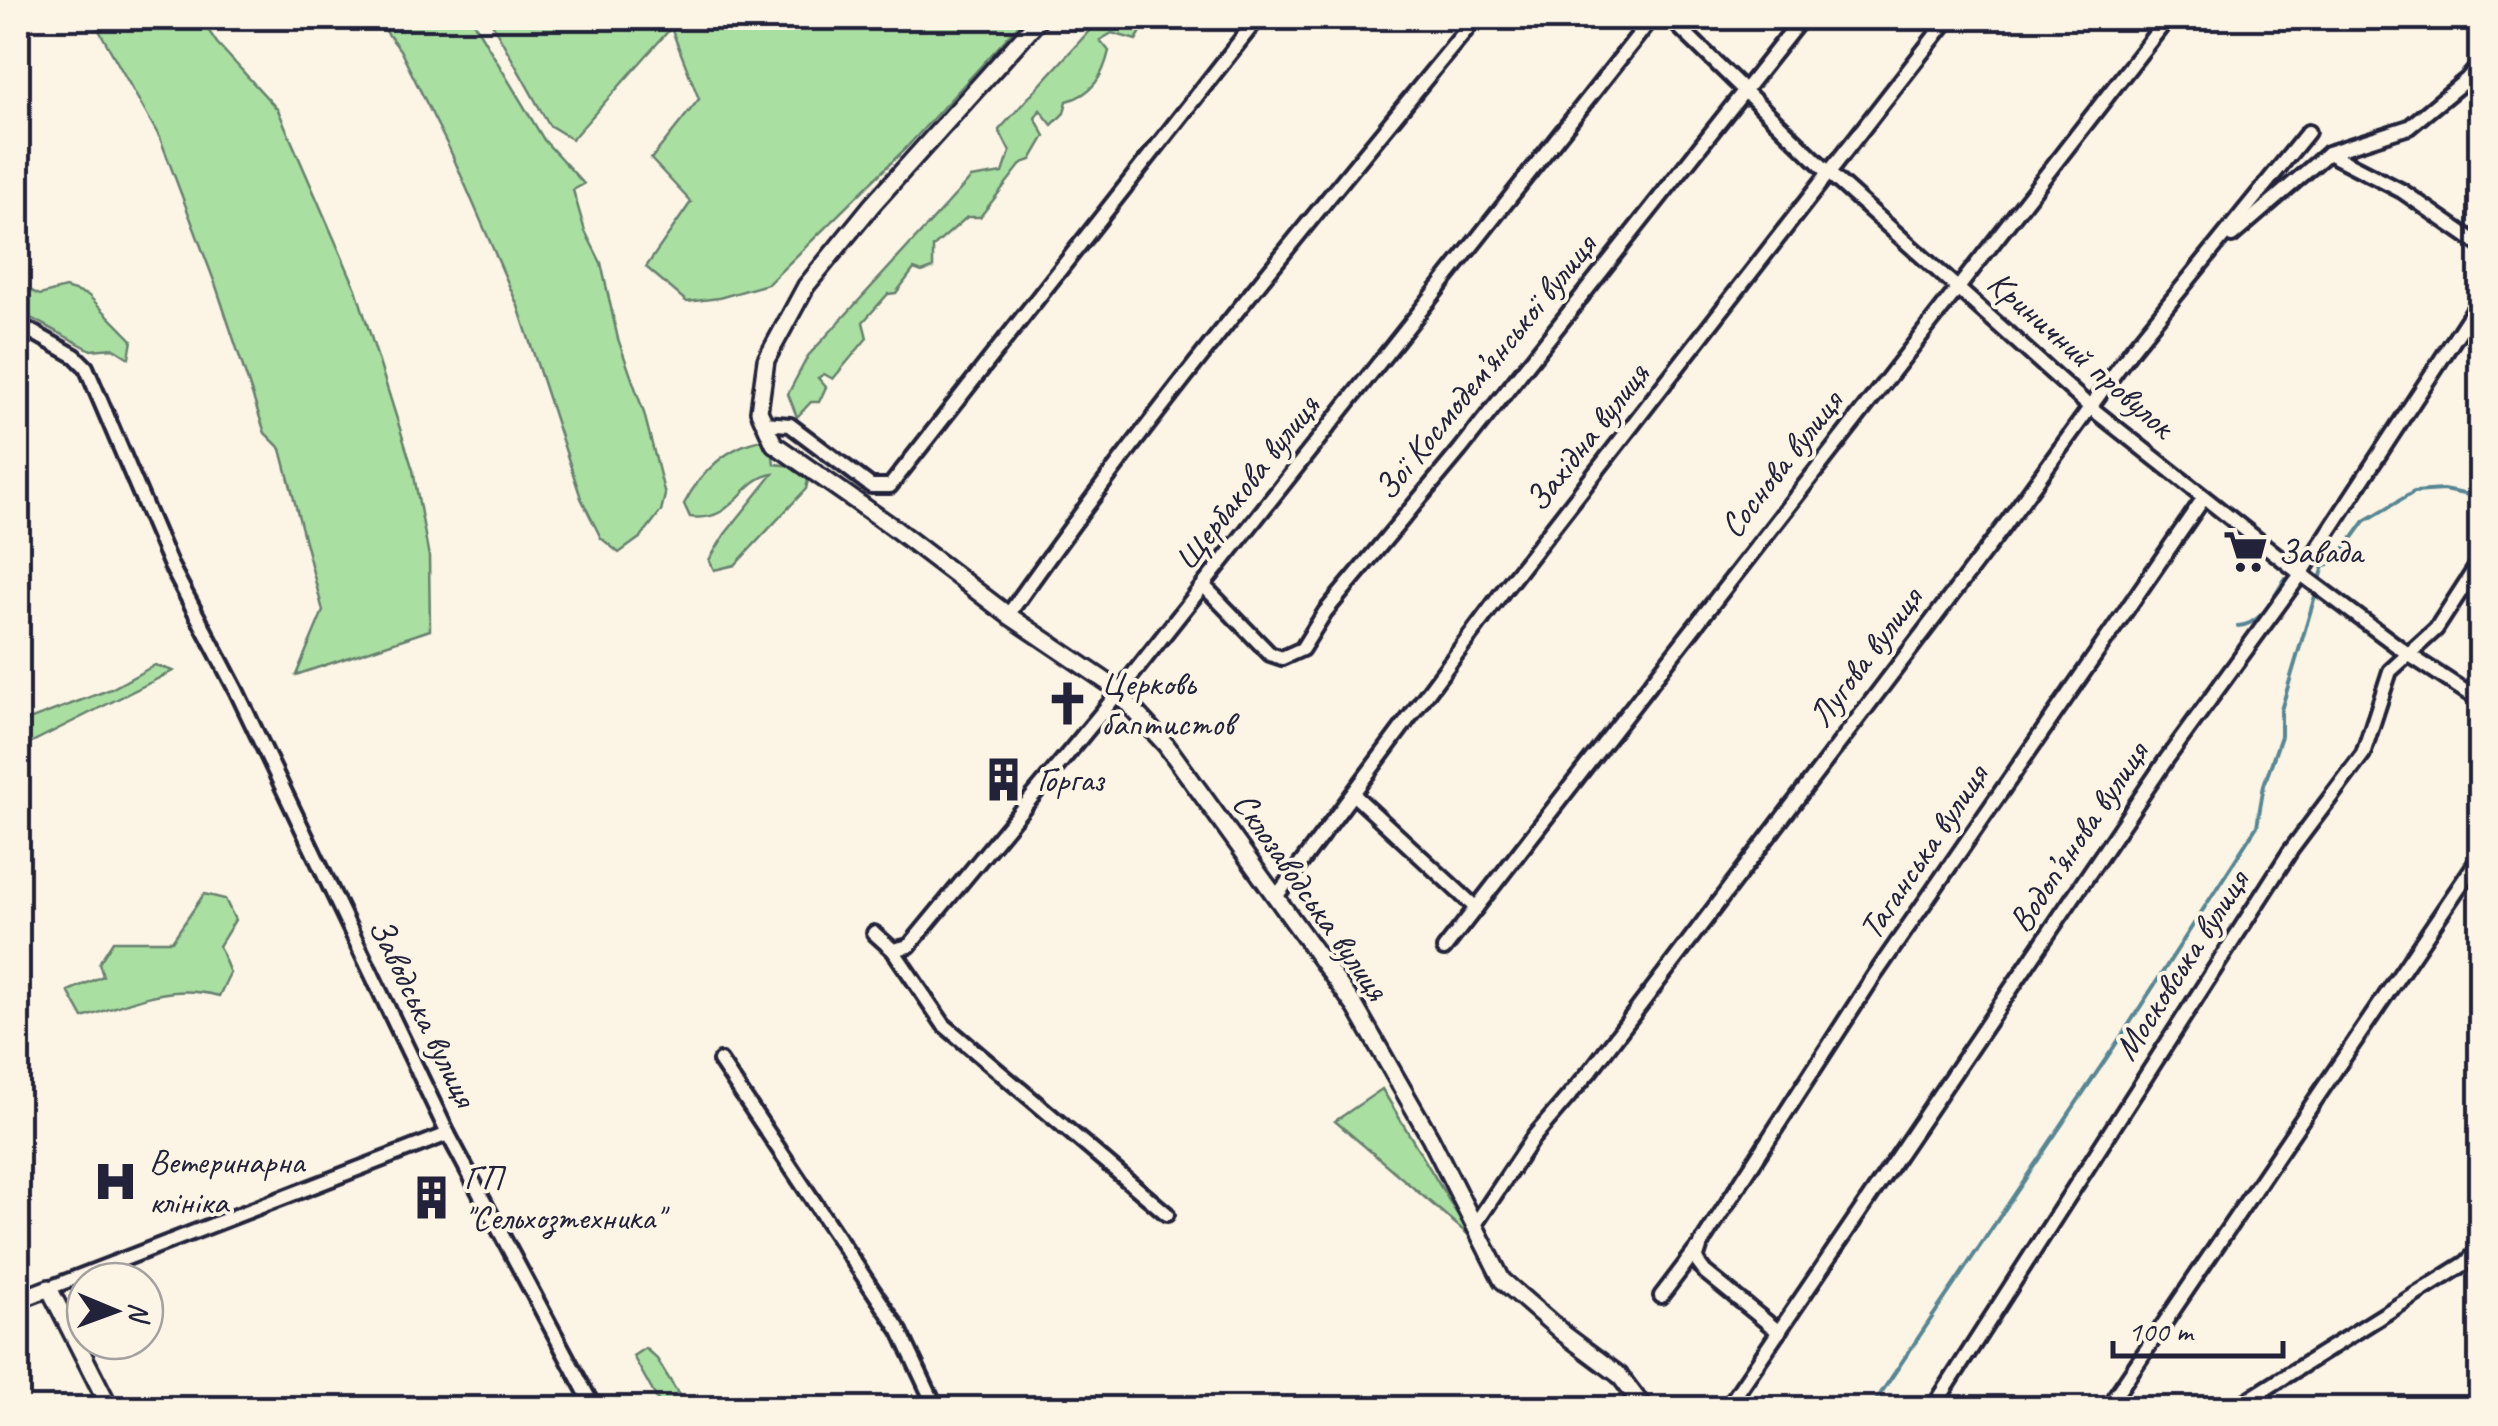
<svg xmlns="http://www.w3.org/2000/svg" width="2498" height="1426" viewBox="0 0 2498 1426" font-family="Caveat,sans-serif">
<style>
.green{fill:#aadfa2;stroke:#66806e;stroke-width:2.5}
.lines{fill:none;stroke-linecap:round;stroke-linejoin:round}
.stream{stroke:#568694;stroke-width:4}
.minor-casing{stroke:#22223b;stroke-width:20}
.tertiary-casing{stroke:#22223b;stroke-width:22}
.minor{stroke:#fcf5e5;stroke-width:12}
.tertiary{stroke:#fcf5e5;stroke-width:15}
.labels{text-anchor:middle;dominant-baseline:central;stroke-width:8;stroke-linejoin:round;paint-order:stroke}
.street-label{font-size:35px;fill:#22223b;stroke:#fcf5e5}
.poi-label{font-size:35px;fill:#22223b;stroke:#fcf5e5;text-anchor:start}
</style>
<rect width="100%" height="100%" fill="#fcf5e5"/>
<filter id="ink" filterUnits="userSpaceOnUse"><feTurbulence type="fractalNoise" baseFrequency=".01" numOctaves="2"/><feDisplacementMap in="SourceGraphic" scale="20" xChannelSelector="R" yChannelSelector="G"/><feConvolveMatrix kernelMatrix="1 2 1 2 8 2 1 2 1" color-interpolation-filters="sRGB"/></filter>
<g filter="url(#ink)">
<g class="green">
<path d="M 88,18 L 200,18 L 217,43 L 278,110 L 356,289 L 413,470 L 429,557 L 430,630 L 296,675 L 323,611 L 281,449 L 265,433 L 216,286 L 160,138 L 95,23 Z"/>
<path d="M 376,18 L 471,18 L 544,140 L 584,184 L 573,190 L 585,231 L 601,263 L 618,339 L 644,413 L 665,495 L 661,511 L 641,537 L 619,553 L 601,538 L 581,498 L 518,306 L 450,150 L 400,50 Z"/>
<path d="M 489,18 L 1025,18 L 905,149 L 768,284 L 719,298 L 687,302 L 646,267 L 691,202 L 651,159 L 699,99 L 671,28 L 572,139 L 549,125 Z"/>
<path d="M 1101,18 L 1149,18 L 1136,40 L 1112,33 L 1100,40 L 1109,51 C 1103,76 1093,94 1067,101 L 1064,113 L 1052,125 L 1040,110 L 1035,118 L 1045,136 L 1031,160 L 1022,163 L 980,217 L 967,217 L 933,247 L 933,268 L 922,272 L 914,269 L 896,293 L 888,294 L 863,322 L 867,338 L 833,379 L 824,374 L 818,378 L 826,387 L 819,402 L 811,402 L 797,417 L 788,394 L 808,356 L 971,178 L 1003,173 L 1010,152 L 999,130 Z"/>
<path d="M 18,284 L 40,295 L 65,288 L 88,295 L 132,340 L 129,358 L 113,348 L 91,350 L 18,311 Z"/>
<path d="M 763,440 L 772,447 L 774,464 L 794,466 L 809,475 L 806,489 L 735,565 L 714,570 L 709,560 L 725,534 L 773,474 C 739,479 736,523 690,517 L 684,504 C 700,473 728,445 763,440 Z"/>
<path d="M 155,665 L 173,671 L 18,749 L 18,724 L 111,689 Z"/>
<path d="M 204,894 L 225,899 L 235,920 L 219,946 L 230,973 L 219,996 C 168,982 131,1003 83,1018 L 68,991 L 103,976 L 99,963 L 113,941 L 172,941 Z"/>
<path d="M 1382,1089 L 1471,1237 L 1335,1121 Z"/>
<path d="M 645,1348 L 657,1359 L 687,1408 L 662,1408 L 633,1356 Z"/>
</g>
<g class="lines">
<g class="stream">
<path d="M 2238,626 C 2262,625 2273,598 2285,579 L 2290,581"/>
<path d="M 1871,1408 L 2124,1032 L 2257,826 L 2264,785 L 2281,736 L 2281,710 L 2324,566 L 2336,561 L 2365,521 L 2414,492 L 2443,490 L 2480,497"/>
</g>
<defs>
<g id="minor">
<path d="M 1670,18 L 1830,174 L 2090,407 L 2301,574 L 2408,654 L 2480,701"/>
<path d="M 2328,153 L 2402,191 L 2480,245"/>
<path d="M 2232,236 L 2328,153 L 2409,127 L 2467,79 L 2480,64"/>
<path d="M 18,324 L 75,356 L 86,367 L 171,566 L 236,690 L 448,1134 L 594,1408"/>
<path d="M 764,423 L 790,425 L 871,486 L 890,486 L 1258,18"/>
<path d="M 1204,586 L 1270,654 L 1282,658 L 1302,649 L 1325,612 L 1460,450 L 1798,23"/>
<path d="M 1008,615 C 1153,408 1315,214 1476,18"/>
<path d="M 1353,794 L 1476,908"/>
<path d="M 1276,897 L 1504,590 L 1949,18"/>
<path d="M 874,933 L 893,950 L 909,946 L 1118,693 L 1652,18"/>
<path d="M 1444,949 L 2168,18"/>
<path d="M 893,950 L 944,1025 L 1167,1214"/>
<path d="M 720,1061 L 900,1331 L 936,1408"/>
<path d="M 1476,1223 L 1532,1139 L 1591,1070 L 2005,525 L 2133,348 L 2308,132"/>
<path d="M 49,1288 L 448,1134"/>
<path d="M 1661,1296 L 1696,1250"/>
<path d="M 1779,1332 L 1705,1272 L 1696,1260 L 1701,1244 L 1874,976 L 2203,499"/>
<path d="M 1727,1408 L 2166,760 L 2301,574 L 2480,300"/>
<path d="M 1933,1408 L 2291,850 L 2363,754 L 2390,671 L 2436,629 L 2480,561"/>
<path d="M 2107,1408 L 2480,856"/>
<path d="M 2235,1408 L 2466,1263 L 2480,1249"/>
</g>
<g id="tertiary">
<path d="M 1040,18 L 872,205 L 806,286 L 766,360 L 759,411 L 774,444 L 890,525 L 1008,615 L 1110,684 L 1166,745 L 1356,1008 L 1430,1137 L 1502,1280 L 1564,1334 L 1619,1375 L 1644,1408"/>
<path d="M 18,1300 L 49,1288 L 110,1408"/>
</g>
</defs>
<use href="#minor" class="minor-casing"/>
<use href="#tertiary" class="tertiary-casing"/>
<use href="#minor" class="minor"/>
<use href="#tertiary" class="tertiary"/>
</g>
</g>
<defs>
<symbol id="supermarket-bare" viewBox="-9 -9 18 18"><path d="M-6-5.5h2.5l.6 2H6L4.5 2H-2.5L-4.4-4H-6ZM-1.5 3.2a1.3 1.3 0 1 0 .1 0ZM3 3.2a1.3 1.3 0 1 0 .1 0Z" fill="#22223b" stroke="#fcf5e5" stroke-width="2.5" paint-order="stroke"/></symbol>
<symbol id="church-bare" viewBox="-9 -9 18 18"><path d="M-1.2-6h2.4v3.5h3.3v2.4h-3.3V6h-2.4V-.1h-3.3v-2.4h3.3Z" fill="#22223b" stroke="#fcf5e5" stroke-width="2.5" paint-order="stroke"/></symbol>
<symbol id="building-bare" viewBox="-9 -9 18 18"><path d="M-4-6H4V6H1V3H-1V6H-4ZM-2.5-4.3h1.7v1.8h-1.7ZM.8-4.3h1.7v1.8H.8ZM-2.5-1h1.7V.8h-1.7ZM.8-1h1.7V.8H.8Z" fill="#22223b" stroke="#fcf5e5" stroke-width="2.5" paint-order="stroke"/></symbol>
<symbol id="hospital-bare" viewBox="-9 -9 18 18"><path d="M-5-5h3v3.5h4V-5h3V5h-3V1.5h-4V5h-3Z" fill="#22223b" stroke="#fcf5e5" stroke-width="2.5" paint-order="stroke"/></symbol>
</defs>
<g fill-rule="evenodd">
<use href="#supermarket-bare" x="2214" y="520" width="63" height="63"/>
<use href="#church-bare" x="1036" y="672" width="63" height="63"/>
<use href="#building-bare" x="972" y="748" width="63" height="63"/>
<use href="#hospital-bare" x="84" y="1150" width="63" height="63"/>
<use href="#building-bare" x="400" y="1166" width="63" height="63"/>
</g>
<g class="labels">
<g class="street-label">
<text transform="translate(2081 354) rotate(41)">Криничний провулок</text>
<text transform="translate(1485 367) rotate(-51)">Зої Космодем’янської вулиця</text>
<text transform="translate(1587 437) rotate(-52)">Західна вулиця</text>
<text transform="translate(1781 464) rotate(-52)">Соснова вулиця</text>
<text transform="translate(1247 482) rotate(-52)">Щербакова вулиця</text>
<text transform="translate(1865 657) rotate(-53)">Лугова вулиця</text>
<text transform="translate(2078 837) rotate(-56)">Водоп’янова вулиця</text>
<text transform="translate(1923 852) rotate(-56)">Таганська вулиця</text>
<text transform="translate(1311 896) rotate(55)">Склозаводська вулиця</text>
<text transform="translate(2181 965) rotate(-57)">Московська вулиця</text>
<text transform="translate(423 1012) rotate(64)">Заводська вулиця</text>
</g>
<g class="poi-label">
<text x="2278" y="551">Завада</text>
<text x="1101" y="683">Церковь<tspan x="1101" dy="40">баптистов</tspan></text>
<text x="1037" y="779">Горгаз</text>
<text x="149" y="1161">Ветеринарна<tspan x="149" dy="40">клініка</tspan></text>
<text x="464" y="1177">ГП<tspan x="464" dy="40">"Сельхозтехника"</tspan></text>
</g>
</g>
<rect width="2498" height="1426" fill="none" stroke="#fcf5e5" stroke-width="60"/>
<rect x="30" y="30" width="2438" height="1366" fill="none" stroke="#22223b" stroke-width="4" filter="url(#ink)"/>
<g transform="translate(115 1311) rotate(91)"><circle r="48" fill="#fcf5e5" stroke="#a5a1a1" stroke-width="2.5"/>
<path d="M0-8L18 38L0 25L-18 38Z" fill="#22223b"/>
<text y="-15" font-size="28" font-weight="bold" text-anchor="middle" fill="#22223b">N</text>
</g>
<path d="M2113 1341v15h170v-15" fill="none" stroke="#22223b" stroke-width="5"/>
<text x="2128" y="1341" font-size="30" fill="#22223b" stroke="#fcf5e5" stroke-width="8" paint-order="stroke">100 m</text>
</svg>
